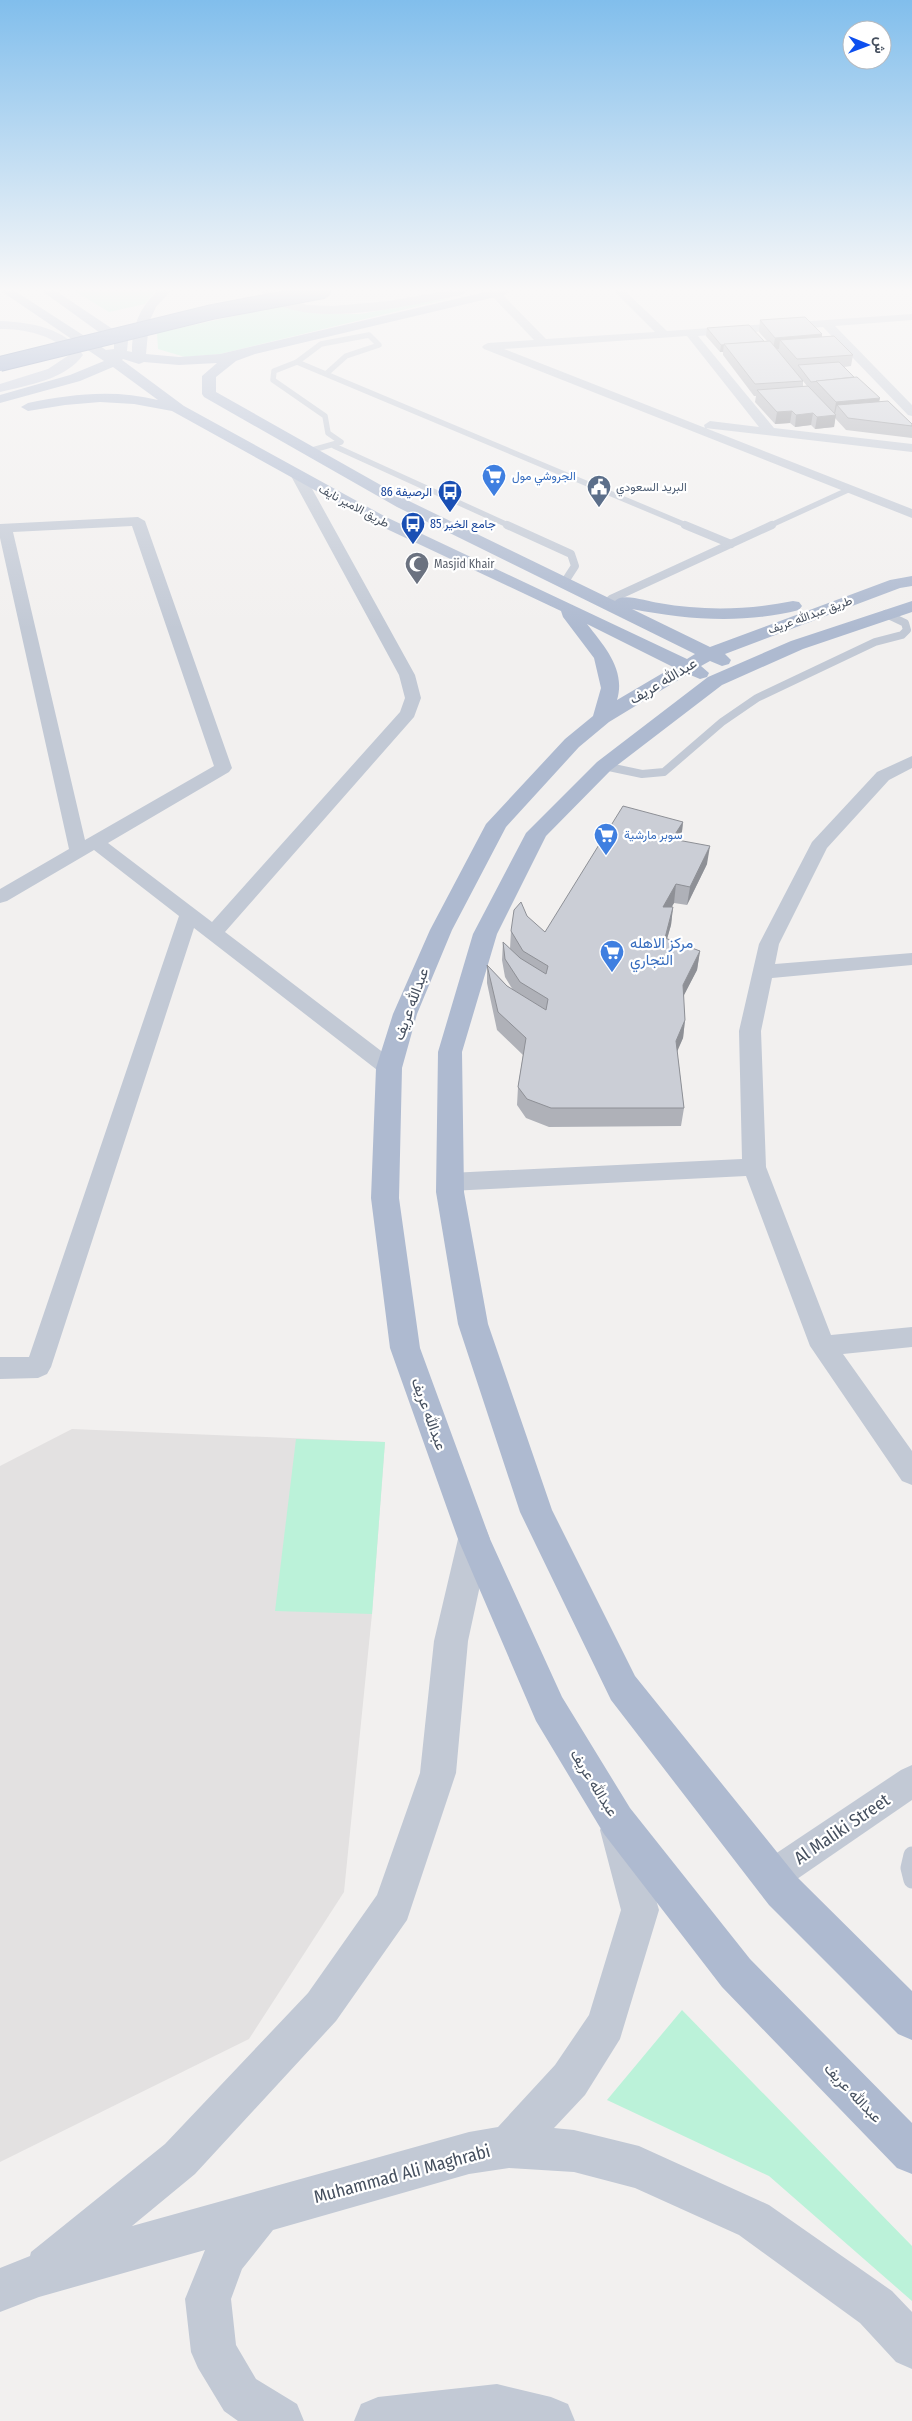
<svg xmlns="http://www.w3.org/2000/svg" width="912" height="2421" viewBox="0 0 912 2421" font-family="'Fira Sans Condensed',Vazirmatn,sans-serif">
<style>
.education{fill:#e3e1e1}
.green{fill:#bbf2d9}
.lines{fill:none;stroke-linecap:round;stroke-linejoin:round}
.service-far2{stroke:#c2c9d5;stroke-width:5.5}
.service-far1{stroke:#c2c9d5;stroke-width:8}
.service{stroke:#c2c9d5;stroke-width:17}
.minor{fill:#c2c9d5;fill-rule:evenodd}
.tertiary{fill:#c2c9d5;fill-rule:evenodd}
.secondary{fill:#c1c9da;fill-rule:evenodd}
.primary{fill:#aebad0;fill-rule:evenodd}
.motorway-bridge-casing{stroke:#6f84ad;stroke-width:16;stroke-linecap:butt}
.motorway-bridge{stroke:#8499c2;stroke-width:14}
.wall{fill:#afb1b8;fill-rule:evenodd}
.shaded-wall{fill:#8e9096}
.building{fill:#cbced6;stroke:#8e9096}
.labels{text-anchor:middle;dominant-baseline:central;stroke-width:4.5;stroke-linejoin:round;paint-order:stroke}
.far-shop-label{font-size:12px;fill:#366cbe;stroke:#fff;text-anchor:start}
.far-service-label{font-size:12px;fill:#4e5e75;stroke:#fff;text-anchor:start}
.far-transit-label{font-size:12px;fill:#164399;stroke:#fff;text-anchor:end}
.far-street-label{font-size:12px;fill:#46505f;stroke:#fff}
.far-worship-label{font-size:12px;fill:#5b616d;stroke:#fff;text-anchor:start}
.street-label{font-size:15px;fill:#46505f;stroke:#fff}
.shop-label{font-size:15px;fill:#366cbe;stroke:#fff;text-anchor:start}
.near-street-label{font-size:18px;fill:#46505f;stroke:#fff}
</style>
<rect width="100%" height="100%" fill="#f2f0ef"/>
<path class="education" d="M 72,1429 L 385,1442 L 372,1614 L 344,1892 L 249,2039 L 0,2162 L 0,1466 Z"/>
<g class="green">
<path d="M 74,291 L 155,291 L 145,304 L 109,312 Z"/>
<path d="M 456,297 L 220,354 L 185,357 L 158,349 L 157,333 L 284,305 L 321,314 L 360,314 Z"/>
<path d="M 296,1439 L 385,1442 L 372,1614 L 275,1611 Z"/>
<path d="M 682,2010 L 912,2246 L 912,2301 L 769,2176 L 607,2100 Z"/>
</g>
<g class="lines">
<g class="service-far2">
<path d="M 297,362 L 274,371 L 273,380 L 325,416 L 328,433 L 341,442 L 309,451"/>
<path d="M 326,374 L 346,356 L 379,345 L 369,335 L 321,344 L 297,362 L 688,526"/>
<path d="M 334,446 L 510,526"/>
<path d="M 769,526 L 850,489"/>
</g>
<g class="service-far1">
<path d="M 507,525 L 571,554 L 575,566 L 564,583"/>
<path d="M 685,525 L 731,544"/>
<path d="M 611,599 L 772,525"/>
<path d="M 604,766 L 642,774 L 664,772 L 722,722 L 757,698 L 875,642 L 902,635 L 907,630 L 905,623 L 886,614"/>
</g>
<path class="service" d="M 912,1855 L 909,1868 L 912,1880"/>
<g class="minor">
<path d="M 491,291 L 499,291 L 546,339 L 655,332 L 614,291 L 625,291 L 667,331 L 912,314 L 912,320 L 835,326 L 912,405 L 912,416 L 908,415 L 823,327 L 698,336 L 774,428 L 912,444 L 912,452 L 705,428 L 704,425 L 710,421 L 759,427 L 687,336 L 504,349 L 912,509 L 912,518 L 484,349 L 482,347 L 484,345 L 488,343 L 534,340 L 491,295 Z"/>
<path d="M 298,472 L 305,476 L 415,675 L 421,698 L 414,717 L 225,932 L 397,1063 L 400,1068 L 397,1073 L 389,1075 L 381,1073 L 194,928 L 51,1367 L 47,1374 L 38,1378 L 0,1379 L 0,1357 L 29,1357 L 179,916 L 94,850 L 7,901 L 0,903 L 0,889 L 69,849 L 0,538 L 0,524 L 138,517 L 145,521 L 232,768 L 229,772 L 108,843 L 212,922 L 400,712 L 405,698 L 399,675 L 291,476 ZM 132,526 L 214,766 L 85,840 L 13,532 Z"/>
<path d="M 912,756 L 912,768 L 889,780 L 827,848 L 779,944 L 775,964 L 912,953 L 912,965 L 772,978 L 761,1031 L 766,1167 L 831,1335 L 912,1327 L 912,1347 L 843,1354 L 912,1451 L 912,1485 L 902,1481 L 810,1346 L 746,1176 L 450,1191 L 442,1188 L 438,1182 L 442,1176 L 450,1173 L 742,1159 L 739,1031 L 759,944 L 812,842 L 877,772 Z"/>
<path d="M 912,1765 L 912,1800 L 784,1888 L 772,1893 L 760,1888 L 755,1876 L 760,1864 L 901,1770 Z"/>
</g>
<g class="tertiary">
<path d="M 261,291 L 275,291 L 289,300 L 307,305 L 333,306 L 389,301 L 445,291 L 468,291 L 462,295 C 415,304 295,335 261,291 Z"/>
<path d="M 474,1524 L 486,1529 L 490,1539 L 468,1641 L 456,1773 L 407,1920 L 336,2021 L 195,2174 L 132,2226 L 469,2132 L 498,2127 L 555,2065 L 589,2015 L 621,1910 L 600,1830 L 606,1817 L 619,1811 L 632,1817 L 659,1910 L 620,2039 L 585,2095 L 554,2128 L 574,2130 L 639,2146 L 769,2205 L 892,2291 L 912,2312 L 912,2369 L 896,2362 L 860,2323 L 739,2235 L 635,2188 L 574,2172 L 509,2168 L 469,2174 L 273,2230 L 242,2269 L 231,2299 L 236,2345 L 256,2379 L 297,2404 L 304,2421 L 238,2421 L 224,2411 L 198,2368 L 191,2352 L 185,2299 L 205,2250 L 39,2297 L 0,2312 L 0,2268 L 30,2256 L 31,2252 L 165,2144 L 308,1993 L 377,1895 L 420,1773 L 434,1641 L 458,1539 L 462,1529 Z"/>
<path d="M 497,2384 L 551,2397 L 568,2404 L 575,2421 L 354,2421 L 361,2404 L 378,2397 Z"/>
</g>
<path class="secondary" d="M 0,321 C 30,322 66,328 83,355 C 65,380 28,385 0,392 L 0,384 L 48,369 L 69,355 C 56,334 22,329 0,329 Z"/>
<g class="primary">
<path d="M 1,291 L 15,291 L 106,350 L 114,349 L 114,343 L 42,291 L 56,291 L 126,338 L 128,341 L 127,351 L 132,352 C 132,328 139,307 158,291 L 171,291 L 156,307 L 149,322 L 146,354 L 179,357 L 220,354 L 490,291 L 510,291 L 504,295 L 255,354 L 236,361 L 216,377 L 216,392 L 409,501 L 615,601 C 623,592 648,602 659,603 C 704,611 748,610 793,601 L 799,602 L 802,606 L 799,610 C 743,624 688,620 632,609 L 710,647 L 890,580 L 912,576 L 912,586 L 900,588 L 725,654 L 731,660 L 729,664 L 722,666 L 710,661 L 701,666 L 709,673 L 707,677 L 700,679 L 688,674 L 609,722 L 579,747 L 506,827 L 452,930 L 417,1014 L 402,1068 L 399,1198 L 420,1348 L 490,1539 L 562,1697 L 630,1808 L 750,1959 L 912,2123 L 912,2174 L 897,2168 L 722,1987 L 604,1834 L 536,1721 L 458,1539 L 390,1348 L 371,1198 L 376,1068 L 393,1014 L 430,930 L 486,824 L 565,739 L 593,716 L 601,688 L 594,658 L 563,617 L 561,611 L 374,523 L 172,411 L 134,404 L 100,402 L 65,405 L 28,411 L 21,407 L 28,403 C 71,394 114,389 158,400 L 113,367 L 80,381 L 0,403 L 0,395 L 70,375 L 104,361 ZM 123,359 L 139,364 L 144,362 L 179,365 L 217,363 L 202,376 L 202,394 L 204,397 L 397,507 L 695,654 L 687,659 L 386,517 L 184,406 L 122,360 ZM 587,624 L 673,667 L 617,700 C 626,670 605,647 587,624 Z"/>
<path d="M 912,601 L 912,612 L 803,649 L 722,685 L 611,770 L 546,836 L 497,934 L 462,1052 L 464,1192 L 488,1324 L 552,1510 L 635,1676 L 797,1877 L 912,1991 L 912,2040 L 898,2034 L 769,1905 L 611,1700 L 520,1512 L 458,1324 L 436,1192 L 438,1052 L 473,934 L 526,833 L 597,762 L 708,677 L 791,641 Z"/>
</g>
<defs>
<path id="motorway-bridge" d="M 0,364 L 212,312 L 324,291"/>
</defs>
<use href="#motorway-bridge" class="motorway-bridge-casing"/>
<use href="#motorway-bridge" class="motorway-bridge"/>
</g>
<g class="wall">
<path d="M 760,320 L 822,334 L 822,337 L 853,355 L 851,366 L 844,367 L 854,377 L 880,398 L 879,401 L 912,424 L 912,438 L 846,430 L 835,418 L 834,427 L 815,429 L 811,425 L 795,427 L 790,423 L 775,424 L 755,402 L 756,396 L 754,396 L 723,355 L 723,352 L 720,352 L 706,336 L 707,328 L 764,341 L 767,341 L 759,332 ZM 803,381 L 807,386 L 803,386 Z"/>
<path d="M 683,822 L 681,840 L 707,864 L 687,905 L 674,903 L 671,907 L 673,907 L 671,925 L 667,939 L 700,951 L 697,970 L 683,996 L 685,1020 L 683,1038 L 677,1050 L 684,1108 L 681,1126 L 549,1127 L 526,1118 L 517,1105 L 518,1087 L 523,1055 L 497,1030 L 487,983 L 487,965 L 507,986 L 513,990 L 505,977 L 502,960 L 503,942 L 510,949 L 511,931 L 545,932 Z"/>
</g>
<g class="shaded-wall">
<path d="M 822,334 L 821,345 L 780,340 L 779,349 L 773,349 L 775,338 Z"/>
<path d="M 724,344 L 723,352 L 720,352 L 721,345 Z"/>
<path d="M 880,398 L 877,410 L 837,405 L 835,414 L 834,414 L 836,402 Z"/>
<path d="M 792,411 L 790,423 L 775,424 L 777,412 Z"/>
<path d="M 813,413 L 811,425 L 795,427 L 796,415 Z"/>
<path d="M 836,415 L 834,427 L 815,429 L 817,417 Z"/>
<path d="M 683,822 L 681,840 L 672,839 Z"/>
<path d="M 710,846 L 707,864 L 687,905 L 690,887 Z"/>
<path d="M 676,884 L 674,903 L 661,926 L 663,907 Z"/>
<path d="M 673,907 L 671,925 L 662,956 L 665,938 Z"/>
<path d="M 700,951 L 697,970 L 680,1003 L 683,985 Z"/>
<path d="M 685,1020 L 683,1038 L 674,1059 L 676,1041 Z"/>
</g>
<g class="building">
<path d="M 805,317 L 822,334 L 775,338 L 760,320 Z"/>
<path d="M 749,325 L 764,341 L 721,345 L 707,328 Z"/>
<path d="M 834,336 L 853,355 L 797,359 L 780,340 Z"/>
<path d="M 770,341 L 803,381 L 755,384 L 724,344 Z"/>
<path d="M 839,362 L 854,377 L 811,382 L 798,365 Z"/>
<path d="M 857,377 L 880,398 L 836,402 L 816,381 Z"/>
<path d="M 808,386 L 836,415 L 817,417 L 813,413 L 796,415 L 792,411 L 777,412 L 757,390 Z"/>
<path d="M 888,401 L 912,424 L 912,426 L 848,418 L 837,405 Z"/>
<path d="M 623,806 L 683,822 L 672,839 L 710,846 L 690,887 L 676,884 L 663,907 L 673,907 L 665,938 L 700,951 L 683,985 L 685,1020 L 676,1041 L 684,1108 L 551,1108 L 527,1099 L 518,1087 L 526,1038 L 498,1012 L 487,965 L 507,986 L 546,1010 L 548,999 L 520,982 L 505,959 L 503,942 L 520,958 L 546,974 L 548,966 L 523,951 L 511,931 L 514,910 L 521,902 L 527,916 L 545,932 Z"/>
</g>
<linearGradient id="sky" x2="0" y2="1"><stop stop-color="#81beec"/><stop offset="0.46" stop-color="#f9f8f8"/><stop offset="1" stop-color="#f9f8f8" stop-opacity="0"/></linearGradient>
<rect width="912" height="629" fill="url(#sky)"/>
<defs>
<symbol id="supermarket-pin" viewBox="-11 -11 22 30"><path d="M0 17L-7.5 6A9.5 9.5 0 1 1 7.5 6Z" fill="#3f7fe0" stroke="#fff"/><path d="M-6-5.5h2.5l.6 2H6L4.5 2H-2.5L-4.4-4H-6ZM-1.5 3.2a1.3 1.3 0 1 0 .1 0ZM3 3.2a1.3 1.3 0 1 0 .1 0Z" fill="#fff"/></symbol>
<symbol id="civic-pin" viewBox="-11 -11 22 30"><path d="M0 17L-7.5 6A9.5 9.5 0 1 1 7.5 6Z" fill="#5c6f8a" stroke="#fff"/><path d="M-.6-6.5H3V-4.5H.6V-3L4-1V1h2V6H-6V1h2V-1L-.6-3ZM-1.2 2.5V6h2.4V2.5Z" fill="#fff"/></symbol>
<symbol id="bus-pin" viewBox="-11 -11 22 30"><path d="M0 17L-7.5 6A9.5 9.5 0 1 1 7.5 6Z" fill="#1a4fb4" stroke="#fff"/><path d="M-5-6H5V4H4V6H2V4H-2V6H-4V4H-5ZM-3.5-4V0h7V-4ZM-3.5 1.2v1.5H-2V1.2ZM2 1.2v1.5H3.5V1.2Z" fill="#fff"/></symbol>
<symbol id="mosque-pin" viewBox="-11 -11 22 30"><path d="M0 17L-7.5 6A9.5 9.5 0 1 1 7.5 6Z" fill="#6b7280" stroke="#fff"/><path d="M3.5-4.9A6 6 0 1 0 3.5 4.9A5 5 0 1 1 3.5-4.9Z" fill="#fff"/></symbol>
</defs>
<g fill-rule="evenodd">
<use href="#supermarket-pin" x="480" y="462" width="28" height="38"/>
<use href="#civic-pin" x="585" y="473" width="28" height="38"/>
<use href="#bus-pin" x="436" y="478" width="28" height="38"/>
<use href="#bus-pin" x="399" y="510" width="28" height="38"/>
<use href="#mosque-pin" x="403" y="550" width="28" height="38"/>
<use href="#supermarket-pin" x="592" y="821" width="28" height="38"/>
<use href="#supermarket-pin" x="598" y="938" width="28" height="38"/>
</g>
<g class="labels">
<g class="far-shop-label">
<text x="512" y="476">الجروشي مول</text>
<text x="624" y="835">سوبر مارشية</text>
</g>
<g class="far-service-label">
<text x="616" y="487">البريد السعودي</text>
</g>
<g class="far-transit-label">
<text x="432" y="492">الرصيفة 86</text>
<text x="430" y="524" text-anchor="start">جامع الخير 85</text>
</g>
<g class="far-street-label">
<text transform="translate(354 506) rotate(28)">طريق الامير نايف</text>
<text transform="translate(810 615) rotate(-20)">طريق عبدالله عريف</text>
</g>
<g class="far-worship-label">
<text x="434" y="564">Masjid Khair</text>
</g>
<g class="street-label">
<text transform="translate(663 681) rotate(-31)">عبدالله عريف</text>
<text transform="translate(411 1004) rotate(-70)">عبدالله عريف</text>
<text transform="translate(429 1414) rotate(70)">عبدالله عريف</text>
<text transform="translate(594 1783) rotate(58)">عبدالله عريف</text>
<text transform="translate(853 2093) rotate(46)">عبدالله عريف</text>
</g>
<g class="shop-label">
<text x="630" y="943">مركز الاهله<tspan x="630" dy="17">التجاري</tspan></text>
</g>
<g class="near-street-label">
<text transform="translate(842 1829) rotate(-34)">Al Maliki Street</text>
<text transform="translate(402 2174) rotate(-15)">Muhammad Ali Maghrabi</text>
</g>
</g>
<g transform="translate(867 45) rotate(91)"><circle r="24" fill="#ffffff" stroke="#b5b9bf"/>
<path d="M0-4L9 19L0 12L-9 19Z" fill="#0d4fef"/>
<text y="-8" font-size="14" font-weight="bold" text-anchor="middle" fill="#46505f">ش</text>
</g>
</svg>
